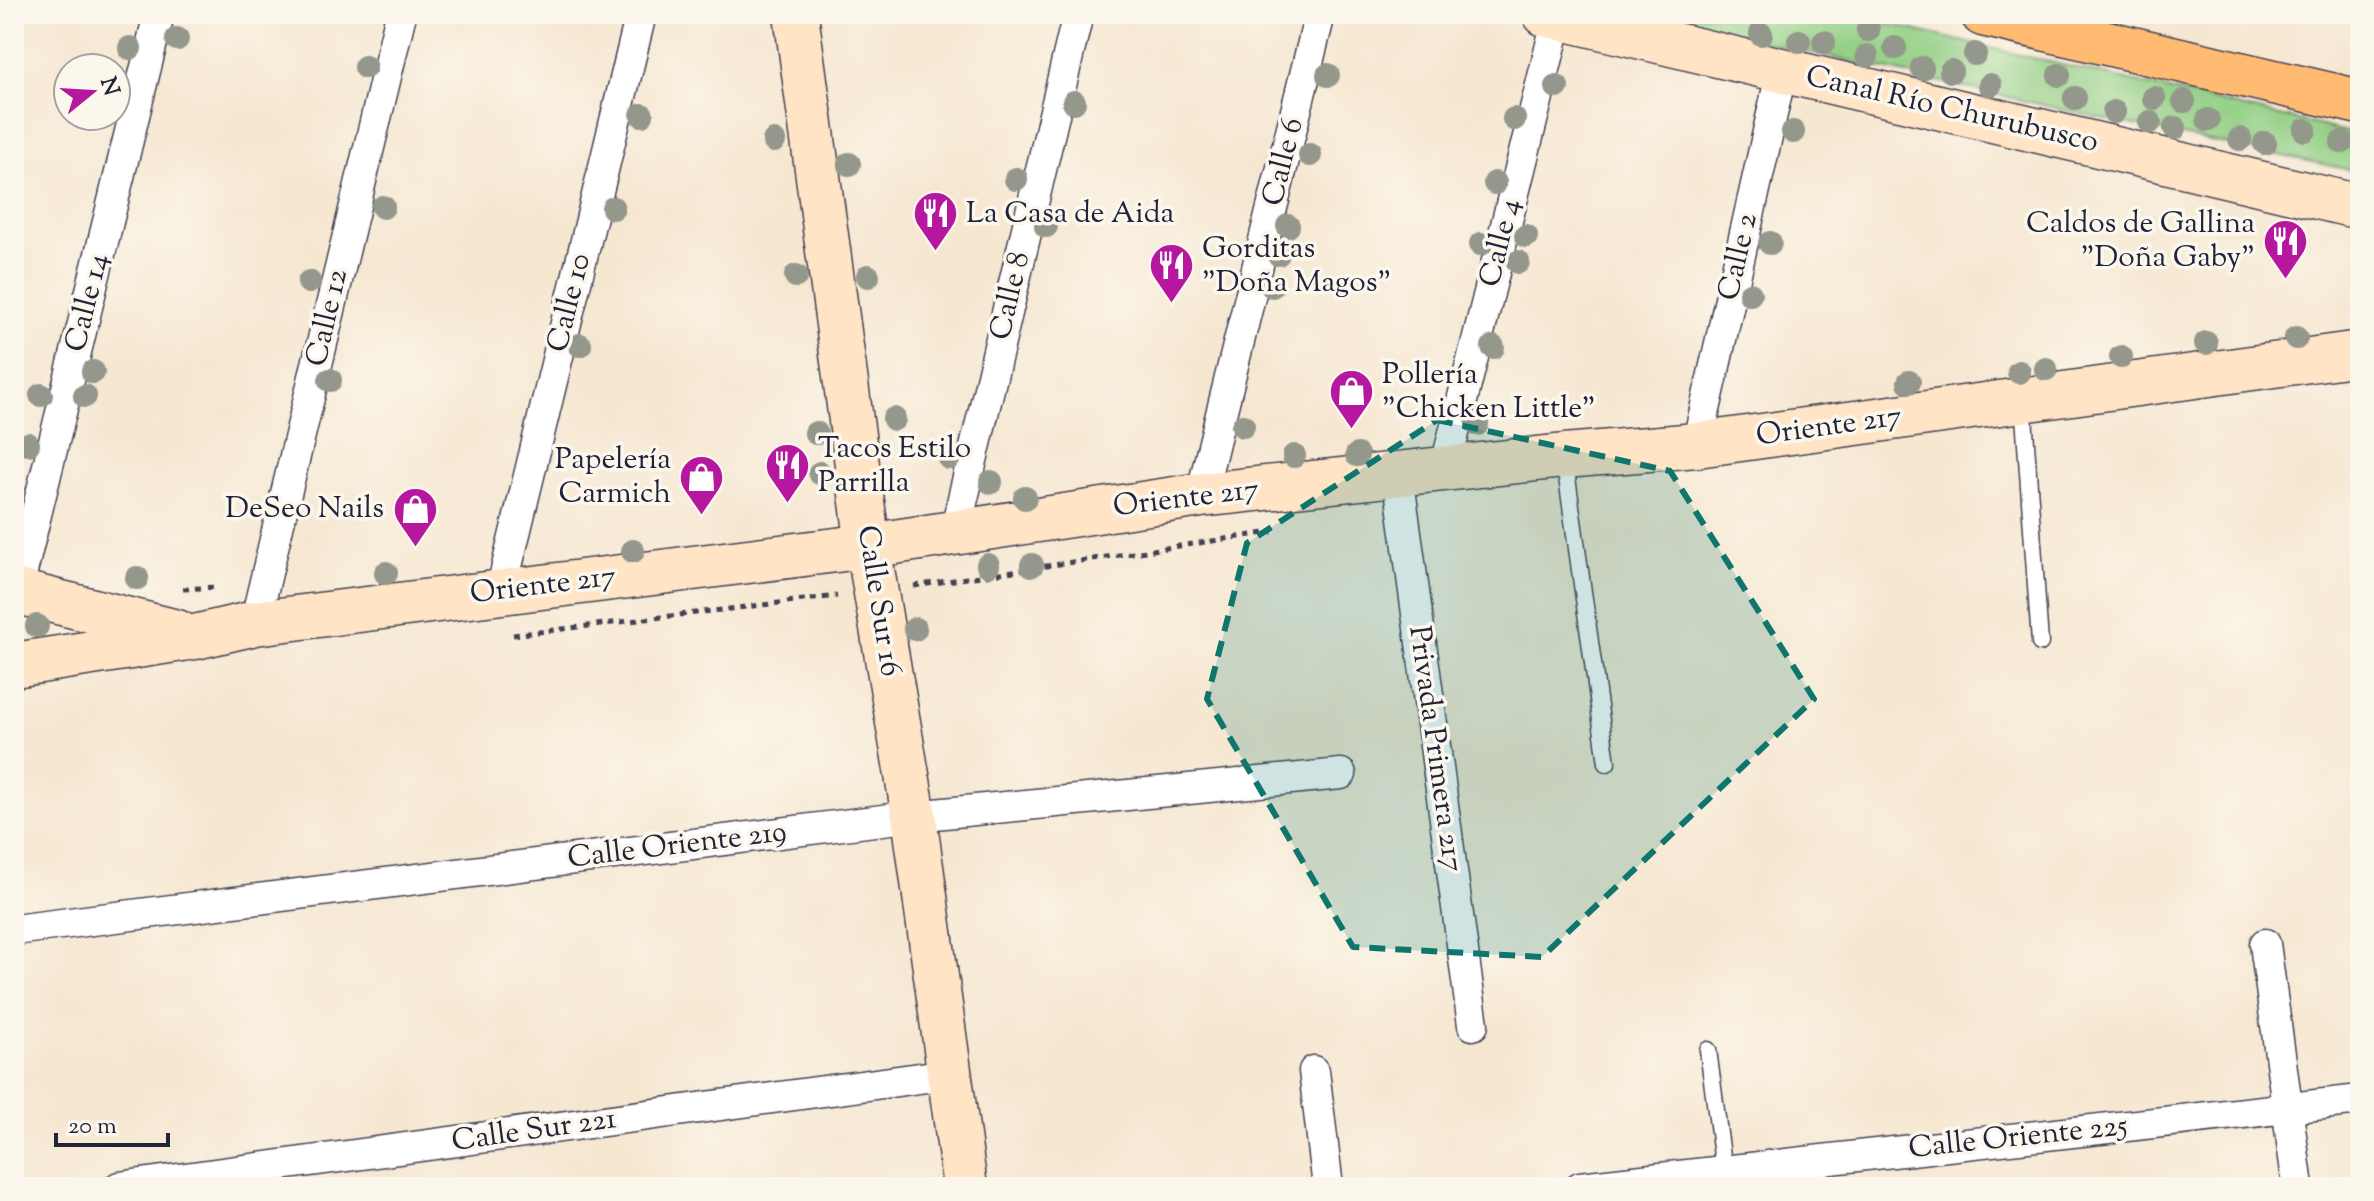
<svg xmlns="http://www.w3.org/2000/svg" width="2374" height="1201" viewBox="0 0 2374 1201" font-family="'Sorts Mill Goudy',serif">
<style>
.green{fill:#92cf84;stroke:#5a7860;stroke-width:2}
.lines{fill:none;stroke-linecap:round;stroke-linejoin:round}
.lane-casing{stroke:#424052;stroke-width:19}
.street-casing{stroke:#424052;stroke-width:33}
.secondary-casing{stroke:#424052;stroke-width:47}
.primary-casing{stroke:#424052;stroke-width:47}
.path{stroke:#424052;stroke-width:5;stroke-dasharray:6 6;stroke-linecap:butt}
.lane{stroke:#fff;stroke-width:16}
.street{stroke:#fff;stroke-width:30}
.secondary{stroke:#ffe4c6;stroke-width:44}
.primary{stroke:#ffbb71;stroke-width:44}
.tree{fill:#94978b}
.marked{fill:#0f766e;fill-opacity:0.2;stroke:#0f766e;stroke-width:6;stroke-dasharray:16 10;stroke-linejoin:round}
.labels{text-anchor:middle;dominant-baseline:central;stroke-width:7;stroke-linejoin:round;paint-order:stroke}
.street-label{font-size:30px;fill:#22223b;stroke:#fbf7ec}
.poi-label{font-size:30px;fill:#22223b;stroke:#fbf7ec;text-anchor:start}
</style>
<rect width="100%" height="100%" fill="#fbf7ec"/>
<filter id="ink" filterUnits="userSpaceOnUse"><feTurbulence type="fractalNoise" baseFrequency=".0125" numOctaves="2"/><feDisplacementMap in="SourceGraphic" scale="16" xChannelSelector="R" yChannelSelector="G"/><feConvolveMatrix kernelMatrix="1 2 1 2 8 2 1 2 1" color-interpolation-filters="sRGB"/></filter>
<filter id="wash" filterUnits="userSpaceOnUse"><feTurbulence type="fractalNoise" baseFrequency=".006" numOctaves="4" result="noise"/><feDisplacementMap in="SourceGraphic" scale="32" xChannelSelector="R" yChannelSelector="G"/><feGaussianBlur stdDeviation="1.8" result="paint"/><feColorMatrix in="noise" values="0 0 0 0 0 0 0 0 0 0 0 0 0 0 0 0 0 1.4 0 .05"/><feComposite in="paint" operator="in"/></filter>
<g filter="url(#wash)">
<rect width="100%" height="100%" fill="#f6e7d1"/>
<path class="green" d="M 1642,14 L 1846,14 L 2360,135 L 2360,172 L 2100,118 Z"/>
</g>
<g filter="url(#ink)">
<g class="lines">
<defs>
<g id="lane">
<path d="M 2023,401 L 2040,643"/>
<path d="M 1564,456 L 1607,763"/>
<path d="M 1708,1050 L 1724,1171"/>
</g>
<g id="street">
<path d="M 1697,445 L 1782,70"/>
<path d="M 1445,469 L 1558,17"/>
<path d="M 1398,474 L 1473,1025"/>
<path d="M 1201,495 L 1320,14"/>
<path d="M 955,532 L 1078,14"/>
<path d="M 501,591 L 641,14"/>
<path d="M 17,592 L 159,14"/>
<path d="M 255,623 L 401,14"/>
<path d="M 14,930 L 914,816 L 1341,774"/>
<path d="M 2265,944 L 2298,1187"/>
<path d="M 1314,1071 L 1328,1187"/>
<path d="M 119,1187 L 949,1074"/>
<path d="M 1580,1187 L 2360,1100"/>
</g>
<g id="secondary">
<path d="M 796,14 L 868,546 L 914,816 L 965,1187"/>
<path d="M 1545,14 L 2360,207"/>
<path d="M 14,591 L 177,632"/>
<path d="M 14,665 L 195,637 L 255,623 L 868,546 L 1201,495 L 1564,456 L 1697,445 L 2360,353"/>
</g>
<path id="primary" d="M 1983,14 L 2360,102"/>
</defs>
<use href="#lane" class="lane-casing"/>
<use href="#street" class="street-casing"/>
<use href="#secondary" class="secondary-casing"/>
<use href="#primary" class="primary-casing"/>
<g class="path">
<path d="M 914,586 L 1272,532"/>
<path d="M 183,589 L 217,587"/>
<path d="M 513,635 L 837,596"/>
</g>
<use href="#lane" class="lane"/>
<use href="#street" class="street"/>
<use href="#secondary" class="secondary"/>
<use href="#primary" class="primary"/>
</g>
<g class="tree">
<circle cx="1868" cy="30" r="12"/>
<circle cx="1761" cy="34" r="12"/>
<circle cx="177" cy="39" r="12"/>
<circle cx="1799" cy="41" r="12"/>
<circle cx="1824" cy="42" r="12"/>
<circle cx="130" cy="48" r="12"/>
<circle cx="1895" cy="48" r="12"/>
<circle cx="1975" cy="54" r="12"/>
<circle cx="1867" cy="56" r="12"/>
<circle cx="365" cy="67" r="12"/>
<circle cx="1922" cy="68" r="12"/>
<circle cx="1951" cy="71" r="12"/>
<circle cx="1328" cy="75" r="12"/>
<circle cx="2059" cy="75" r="12"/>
<circle cx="1990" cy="85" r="12"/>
<circle cx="1557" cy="87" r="12"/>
<circle cx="2075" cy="98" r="12"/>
<circle cx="2154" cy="98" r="12"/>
<circle cx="2184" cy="101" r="12"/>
<circle cx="1074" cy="102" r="12"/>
<circle cx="2114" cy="112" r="12"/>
<circle cx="642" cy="115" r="12"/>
<circle cx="1514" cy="119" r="12"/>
<circle cx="2208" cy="120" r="12"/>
<circle cx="2150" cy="122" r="12"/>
<circle cx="2175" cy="128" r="12"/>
<circle cx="2305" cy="130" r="12"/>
<circle cx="1793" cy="132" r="12"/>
<circle cx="2240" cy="139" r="12"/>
<circle cx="774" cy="141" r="12"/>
<circle cx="2342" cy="142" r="12"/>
<circle cx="2265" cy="143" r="12"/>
<circle cx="1310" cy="155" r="12"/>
<circle cx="849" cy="164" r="12"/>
<circle cx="1016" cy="179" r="12"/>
<circle cx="1495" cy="183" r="12"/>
<circle cx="383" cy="207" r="12"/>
<circle cx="613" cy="208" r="12"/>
<circle cx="1046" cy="226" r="12"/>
<circle cx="1288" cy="226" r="12"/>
<circle cx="1526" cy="236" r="12"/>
<circle cx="1770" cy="243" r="12"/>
<circle cx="1481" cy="244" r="12"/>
<circle cx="1278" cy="254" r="12"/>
<circle cx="1518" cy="262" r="12"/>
<circle cx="796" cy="276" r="12"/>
<circle cx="868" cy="276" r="12"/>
<circle cx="309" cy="282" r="12"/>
<circle cx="1272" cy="286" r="12"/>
<circle cx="1750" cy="294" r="12"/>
<circle cx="2296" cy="338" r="12"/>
<circle cx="2206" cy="343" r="12"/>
<circle cx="580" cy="345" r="12"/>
<circle cx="1493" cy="347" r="12"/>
<circle cx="2121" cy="357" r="12"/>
<circle cx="2046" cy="369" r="12"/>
<circle cx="93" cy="372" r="12"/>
<circle cx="2019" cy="372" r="12"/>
<circle cx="330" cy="380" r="12"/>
<circle cx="1909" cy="382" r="12"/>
<circle cx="41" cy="395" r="12"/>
<circle cx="85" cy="396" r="12"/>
<circle cx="894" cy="419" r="12"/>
<circle cx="1477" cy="424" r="12"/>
<circle cx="1243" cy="426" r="12"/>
<circle cx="816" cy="433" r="12"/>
<circle cx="28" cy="444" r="12"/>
<circle cx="1357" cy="455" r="12"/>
<circle cx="1294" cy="456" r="12"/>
<circle cx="949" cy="458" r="12"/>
<circle cx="820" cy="473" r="12"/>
<circle cx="991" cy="482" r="12"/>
<circle cx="1025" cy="498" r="12"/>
<circle cx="633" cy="551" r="12"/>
<circle cx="988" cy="565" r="12"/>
<circle cx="1032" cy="565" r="12"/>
<circle cx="386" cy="573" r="12"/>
<circle cx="137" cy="578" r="12"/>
<circle cx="37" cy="626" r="12"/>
<circle cx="915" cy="629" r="12"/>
</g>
</g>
<path class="marked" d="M 1437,420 L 1670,471 L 1814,699 L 1542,957 L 1353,947 L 1207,699 L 1247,543 Z"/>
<defs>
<symbol id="restaurant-pin" viewBox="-11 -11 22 30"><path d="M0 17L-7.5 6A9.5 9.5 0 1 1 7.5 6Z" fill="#b5179e" stroke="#fbf7ec"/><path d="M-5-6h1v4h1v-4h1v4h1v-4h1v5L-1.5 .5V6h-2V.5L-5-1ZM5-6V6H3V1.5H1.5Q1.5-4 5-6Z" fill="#fff"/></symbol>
<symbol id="shop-pin" viewBox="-11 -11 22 30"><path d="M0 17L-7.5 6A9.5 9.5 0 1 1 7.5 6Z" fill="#b5179e" stroke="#fbf7ec"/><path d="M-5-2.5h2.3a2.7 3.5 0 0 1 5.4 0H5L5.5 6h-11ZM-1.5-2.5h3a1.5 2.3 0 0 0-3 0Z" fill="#fff"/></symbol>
</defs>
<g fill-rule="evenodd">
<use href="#restaurant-pin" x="910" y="188" width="51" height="69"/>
<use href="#restaurant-pin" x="2260" y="216" width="51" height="69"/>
<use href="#restaurant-pin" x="1146" y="240" width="51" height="69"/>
<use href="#shop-pin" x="1326" y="366" width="51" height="69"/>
<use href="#restaurant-pin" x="762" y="440" width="51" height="69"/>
<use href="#shop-pin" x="676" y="452" width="51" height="69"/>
<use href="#shop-pin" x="390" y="484" width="51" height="69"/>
</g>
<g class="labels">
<g class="street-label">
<text transform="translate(1952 110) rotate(13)">Canal Río Churubusco</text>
<text transform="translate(1284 162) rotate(-76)">Calle 6</text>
<text transform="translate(1501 243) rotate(-76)">Calle 4</text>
<text transform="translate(1739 257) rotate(-77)">Calle 2</text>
<text transform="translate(1011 296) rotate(-77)">Calle 8</text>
<text transform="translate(88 303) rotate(-76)">Calle 14</text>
<text transform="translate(570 303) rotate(-76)">Calle 10</text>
<text transform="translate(328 318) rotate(-77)">Calle 12</text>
<text transform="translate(1829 427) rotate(-8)">Oriente 217</text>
<text transform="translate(1186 499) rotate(-7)">Oriente 217</text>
<text transform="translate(543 586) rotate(-7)">Oriente 217</text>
<text transform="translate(878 601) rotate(81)">Calle Sur 16</text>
<text transform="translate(1435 749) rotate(82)">Privada Primera 217</text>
<text transform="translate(677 846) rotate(-7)">Calle Oriente 219</text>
<text transform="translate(534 1131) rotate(-8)">Calle Sur 221</text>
<text transform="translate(2018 1138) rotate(-6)">Calle Oriente 225</text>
</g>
<g class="poi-label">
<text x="966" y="214">La Casa de Aida</text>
<text x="2255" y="224" text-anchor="end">Caldos de Gallina<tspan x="2255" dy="34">"Doña Gaby"</tspan></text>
<text x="1202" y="249">Gorditas<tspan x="1202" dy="34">"Doña Magos"</tspan></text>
<text x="1382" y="375">Pollería<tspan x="1382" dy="34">"Chicken Little"</tspan></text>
<text x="818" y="449">Tacos Estilo<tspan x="818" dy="34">Parrilla</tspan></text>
<text x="671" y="460" text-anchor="end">Papelería<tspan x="671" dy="34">Carmich</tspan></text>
<text x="384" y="509" text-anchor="end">DeSeo Nails</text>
</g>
</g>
<rect width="2374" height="1201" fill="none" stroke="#fbf7ec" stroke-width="48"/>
<g transform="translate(92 92) rotate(72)"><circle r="38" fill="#fbf7ec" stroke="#a4a2a5" stroke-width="2"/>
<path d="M0-6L14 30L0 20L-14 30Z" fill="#b5179e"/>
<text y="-12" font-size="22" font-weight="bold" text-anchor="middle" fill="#22223b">N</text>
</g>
<path d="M56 1133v12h112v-12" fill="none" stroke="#22223b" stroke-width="4"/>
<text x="68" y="1133" font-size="24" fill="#22223b" stroke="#fbf7ec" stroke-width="6" paint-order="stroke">20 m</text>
</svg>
